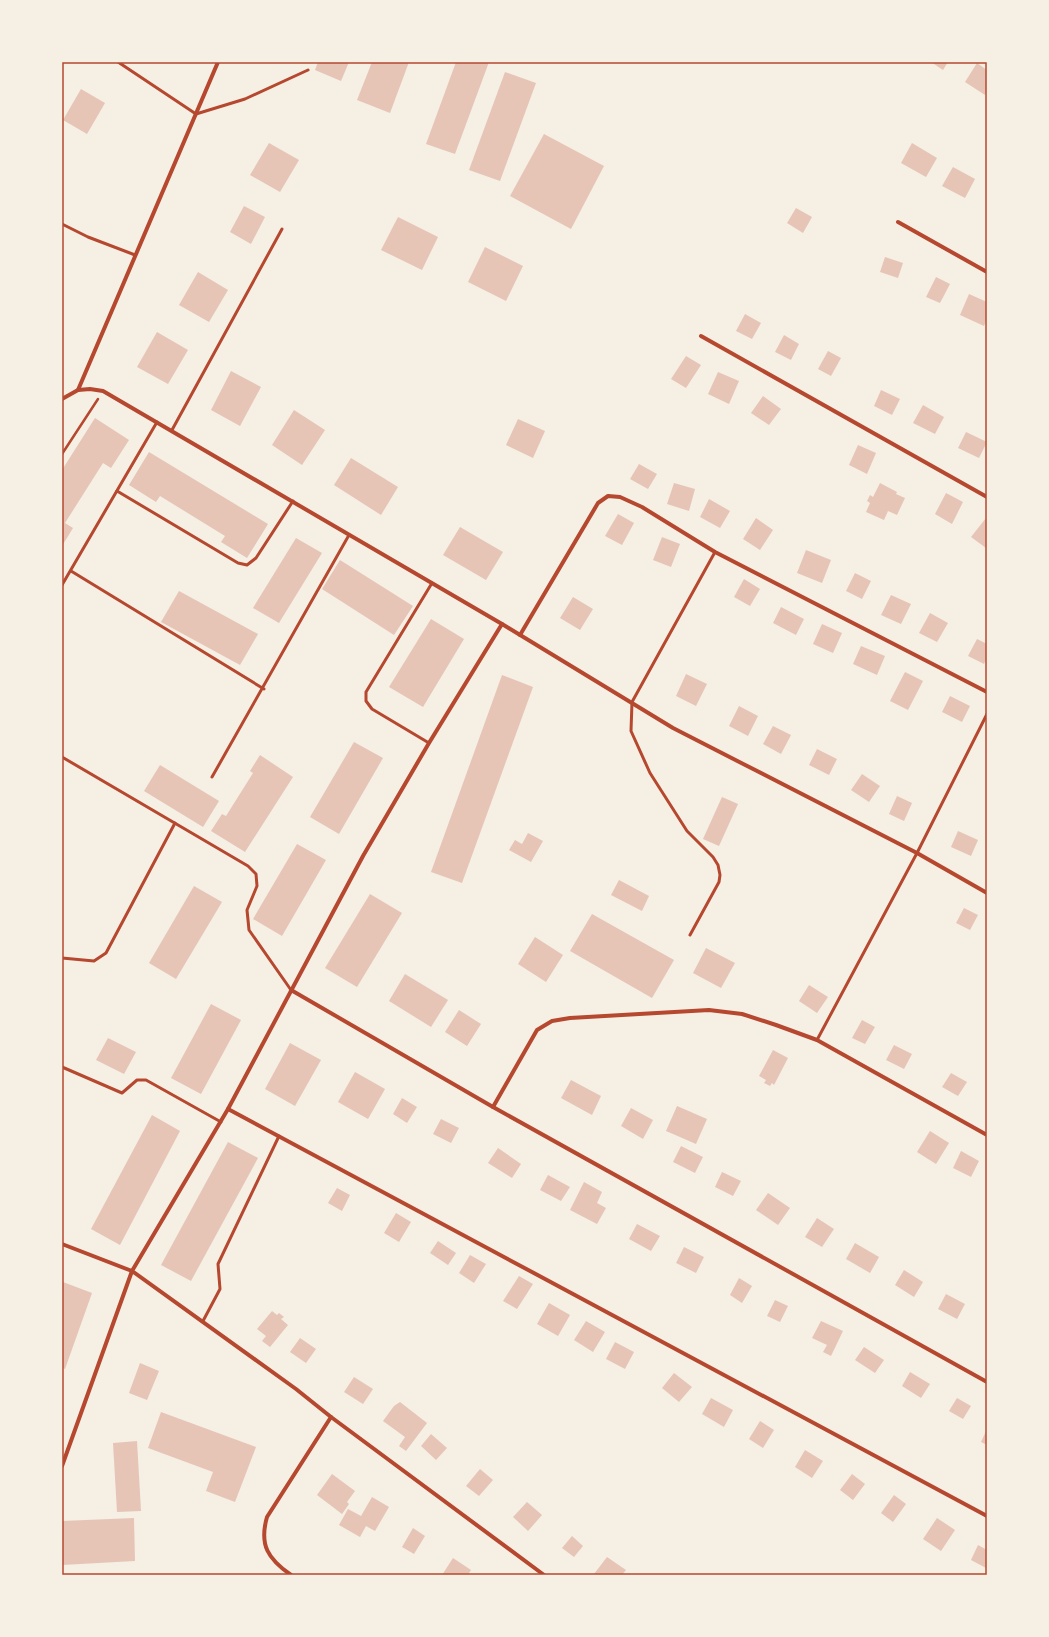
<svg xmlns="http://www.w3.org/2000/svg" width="1049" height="1637" viewBox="0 0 1049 1637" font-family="'Noto Sans',sans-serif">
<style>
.building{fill:#e6c5b7}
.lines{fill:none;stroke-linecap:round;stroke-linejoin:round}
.path{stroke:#b5482f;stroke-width:2.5}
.service{stroke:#b5482f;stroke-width:3}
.minor{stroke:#b5482f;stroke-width:4}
.neatline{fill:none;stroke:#b5482f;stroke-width:1.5}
</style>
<rect width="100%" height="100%" fill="#f6efe4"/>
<g class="building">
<path d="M 318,62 L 349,62 L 341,81 L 315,70 Z"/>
<path d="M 372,62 L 409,62 L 390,113 L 357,100 Z"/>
<path d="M 456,62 L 489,62 L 455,154 L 426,144 Z"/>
<path d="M 931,62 L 948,62 L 943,70 Z"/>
<path d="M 977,63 L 987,70 L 987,91 L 985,95 L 965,82 Z"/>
<path d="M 505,72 L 536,83 L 500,181 L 469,170 Z"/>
<path d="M 81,89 L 105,103 L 87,134 L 63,120 Z"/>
<path d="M 544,134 L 604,166 L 571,229 L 510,196 Z"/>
<path d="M 269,143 L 299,160 L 280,192 L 250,175 Z"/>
<path d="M 912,143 L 937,158 L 926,177 L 901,163 Z"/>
<path d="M 953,167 L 975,179 L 965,198 L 942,186 Z"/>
<path d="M 244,206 L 265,217 L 251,244 L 230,232 Z"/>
<path d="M 796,208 L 812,217 L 803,233 L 787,223 Z"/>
<path d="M 398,217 L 438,237 L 422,270 L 381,250 Z"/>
<path d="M 485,247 L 523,266 L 506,301 L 468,282 Z"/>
<path d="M 885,257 L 903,263 L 898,278 L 880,272 Z"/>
<path d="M 198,272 L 228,290 L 209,322 L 179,305 Z"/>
<path d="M 936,277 L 950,284 L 940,303 L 926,297 Z"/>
<path d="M 969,294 L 987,302 L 987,319 L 984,326 L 960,315 Z"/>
<path d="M 745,314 L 761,323 L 752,339 L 736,331 Z"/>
<path d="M 157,332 L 188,350 L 168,384 L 137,367 Z"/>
<path d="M 784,335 L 799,344 L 791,360 L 775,352 Z"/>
<path d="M 828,351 L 841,358 L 831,376 L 818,369 Z"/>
<path d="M 686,356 L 701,365 L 686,388 L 671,379 Z"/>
<path d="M 231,371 L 261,387 L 240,426 L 211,410 Z"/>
<path d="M 718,372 L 739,381 L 729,404 L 708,394 Z"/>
<path d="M 881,390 L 900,399 L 892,415 L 874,406 Z"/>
<path d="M 763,396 L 781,409 L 769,425 L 751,413 Z"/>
<path d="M 923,405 L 944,417 L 935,434 L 913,423 Z"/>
<path d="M 294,410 L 325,430 L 302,465 L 272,445 Z"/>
<path d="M 95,418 L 129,440 L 111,468 L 103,463 L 65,523 L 73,528 L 62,546 L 62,470 Z"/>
<path d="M 518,419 L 545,431 L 533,458 L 506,445 Z"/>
<path d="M 966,432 L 987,442 L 979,458 L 958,448 Z"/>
<path d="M 858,445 L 876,453 L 867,474 L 849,465 Z"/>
<path d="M 149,452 L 268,524 L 247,558 L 221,542 L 225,536 L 160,496 L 156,502 L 129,485 Z"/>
<path d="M 351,458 L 398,487 L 381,515 L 334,485 Z"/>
<path d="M 639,464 L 657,474 L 648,489 L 630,479 Z"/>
<path d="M 674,483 L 695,489 L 689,511 L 667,504 Z"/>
<path d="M 880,483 L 897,492 L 896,494 L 905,498 L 897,515 L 888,511 L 884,520 L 866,512 L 870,503 L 867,501 L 870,495 L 873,497 Z"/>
<path d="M 946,493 L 963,502 L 952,524 L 935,514 Z"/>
<path d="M 709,499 L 730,511 L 720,528 L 700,517 Z"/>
<path d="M 618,514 L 634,523 L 622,545 L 605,536 Z"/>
<path d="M 756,518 L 773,530 L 760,550 L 743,539 Z"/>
<path d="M 986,518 L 987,519 L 986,548 L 971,537 Z"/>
<path d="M 460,527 L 503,552 L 486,580 L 443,555 Z"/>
<path d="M 662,537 L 680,544 L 671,567 L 653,560 Z"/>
<path d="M 296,538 L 322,553 L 279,623 L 253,608 Z"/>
<path d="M 806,550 L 831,560 L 822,583 L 797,573 Z"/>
<path d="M 340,560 L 413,606 L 394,635 L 322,589 Z"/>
<path d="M 855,573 L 871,581 L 862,599 L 846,591 Z"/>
<path d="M 744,579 L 760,589 L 750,606 L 734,597 Z"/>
<path d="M 179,591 L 258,634 L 240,665 L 161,622 Z"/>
<path d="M 891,595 L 911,604 L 901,624 L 881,615 Z"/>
<path d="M 573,597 L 593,609 L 580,630 L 560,618 Z"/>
<path d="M 781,607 L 804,619 L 796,635 L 773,623 Z"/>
<path d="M 930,613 L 948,623 L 937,642 L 919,633 Z"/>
<path d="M 431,619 L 464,639 L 423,707 L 389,687 Z"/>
<path d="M 822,624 L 842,633 L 833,653 L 813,644 Z"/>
<path d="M 977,639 L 987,644 L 987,658 L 984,664 L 968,656 Z"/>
<path d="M 861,646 L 885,656 L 877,675 L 853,664 Z"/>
<path d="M 905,672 L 923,681 L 908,710 L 890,701 Z"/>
<path d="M 686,674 L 707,684 L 696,706 L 676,696 Z"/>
<path d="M 502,675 L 533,687 L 462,883 L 431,872 Z"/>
<path d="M 950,696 L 970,706 L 962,722 L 942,712 Z"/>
<path d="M 739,706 L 758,716 L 748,736 L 729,726 Z"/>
<path d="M 773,726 L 791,735 L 781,754 L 763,744 Z"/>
<path d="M 354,742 L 383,758 L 339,834 L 310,817 Z"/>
<path d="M 817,749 L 837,759 L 829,775 L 809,765 Z"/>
<path d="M 260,755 L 293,777 L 245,852 L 211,831 L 222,814 L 226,816 L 253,773 L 250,771 Z"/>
<path d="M 160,765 L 219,801 L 203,827 L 144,791 Z"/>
<path d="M 862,774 L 880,786 L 869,802 L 851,790 Z"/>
<path d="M 897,796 L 912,803 L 904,821 L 889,814 Z"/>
<path d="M 722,797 L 738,804 L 719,846 L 703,839 Z"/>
<path d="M 958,831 L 978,840 L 971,856 L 951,847 Z"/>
<path d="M 528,833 L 543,841 L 531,862 L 509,850 L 515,840 L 522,844 Z"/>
<path d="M 297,844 L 326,860 L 282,936 L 253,919 Z"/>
<path d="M 619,880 L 649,896 L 642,911 L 611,895 Z"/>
<path d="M 194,886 L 222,902 L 176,979 L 149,963 Z"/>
<path d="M 370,894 L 402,913 L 357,987 L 325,968 Z"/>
<path d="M 964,908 L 978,915 L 970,930 L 956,923 Z"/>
<path d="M 592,914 L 674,960 L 652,998 L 570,951 Z"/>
<path d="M 535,937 L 563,955 L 546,982 L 518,964 Z"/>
<path d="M 706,948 L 735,963 L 721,988 L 693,973 Z"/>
<path d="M 405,974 L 448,1000 L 431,1027 L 389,1001 Z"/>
<path d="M 809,985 L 828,997 L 817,1013 L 799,1001 Z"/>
<path d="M 211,1004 L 241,1020 L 201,1094 L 171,1078 Z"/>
<path d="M 459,1010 L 481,1024 L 467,1046 L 445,1032 Z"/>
<path d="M 862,1020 L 875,1027 L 865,1044 L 852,1038 Z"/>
<path d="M 108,1038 L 136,1052 L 124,1074 L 96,1060 Z"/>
<path d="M 290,1043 L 321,1060 L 295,1106 L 265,1089 Z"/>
<path d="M 894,1045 L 912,1054 L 904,1069 L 886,1060 Z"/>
<path d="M 773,1050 L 788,1058 L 774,1085 L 772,1083 L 770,1086 L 764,1083 L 766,1080 L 759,1076 Z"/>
<path d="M 355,1072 L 385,1089 L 368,1119 L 338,1102 Z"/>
<path d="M 951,1073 L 967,1082 L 958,1096 L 942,1087 Z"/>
<path d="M 571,1080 L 601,1096 L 592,1115 L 561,1098 Z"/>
<path d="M 402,1098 L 417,1107 L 407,1123 L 393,1114 Z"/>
<path d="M 677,1106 L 707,1119 L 696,1144 L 666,1131 Z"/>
<path d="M 631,1108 L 653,1120 L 643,1139 L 621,1126 Z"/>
<path d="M 152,1115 L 180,1131 L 120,1245 L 91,1229 Z"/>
<path d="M 441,1119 L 459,1128 L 451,1143 L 433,1134 Z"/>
<path d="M 930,1131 L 949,1143 L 936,1164 L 917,1152 Z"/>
<path d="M 228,1142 L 258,1158 L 191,1281 L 161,1265 Z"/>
<path d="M 681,1146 L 703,1157 L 695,1173 L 673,1162 Z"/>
<path d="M 498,1148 L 521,1164 L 512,1178 L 488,1163 Z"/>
<path d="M 961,1151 L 979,1161 L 971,1177 L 953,1168 Z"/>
<path d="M 722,1172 L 741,1181 L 733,1196 L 715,1187 Z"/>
<path d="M 548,1175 L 570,1187 L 561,1201 L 540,1190 Z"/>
<path d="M 584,1182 L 602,1192 L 597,1203 L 606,1208 L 597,1224 L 570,1210 Z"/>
<path d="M 337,1188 L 350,1195 L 342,1211 L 328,1203 Z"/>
<path d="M 768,1193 L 790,1208 L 778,1225 L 756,1210 Z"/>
<path d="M 396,1213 L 411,1222 L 399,1242 L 384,1233 Z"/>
<path d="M 817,1218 L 834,1229 L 822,1247 L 805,1237 Z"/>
<path d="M 637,1224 L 660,1236 L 651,1251 L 629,1239 Z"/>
<path d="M 438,1241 L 456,1253 L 448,1265 L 430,1253 Z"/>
<path d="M 855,1243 L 879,1257 L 870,1273 L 846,1259 Z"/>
<path d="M 684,1247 L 704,1257 L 696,1273 L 676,1263 Z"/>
<path d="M 470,1255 L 486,1264 L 474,1283 L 459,1273 Z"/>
<path d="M 904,1270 L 923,1282 L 914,1297 L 895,1285 Z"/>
<path d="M 519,1276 L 533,1284 L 517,1309 L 503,1301 Z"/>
<path d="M 739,1278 L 752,1286 L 742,1303 L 730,1295 Z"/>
<path d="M 63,1282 L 92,1293 L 65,1369 L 62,1368 Z"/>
<path d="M 946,1294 L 965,1304 L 957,1319 L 938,1309 Z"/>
<path d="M 775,1300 L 788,1306 L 780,1322 L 767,1316 Z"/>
<path d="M 549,1303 L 570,1315 L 558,1336 L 537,1324 Z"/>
<path d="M 272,1311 L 277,1315 L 279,1313 L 284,1317 L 281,1319 L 288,1325 L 270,1347 L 262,1341 L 266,1336 L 257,1329 Z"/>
<path d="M 586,1321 L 605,1332 L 593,1352 L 574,1340 Z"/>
<path d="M 821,1321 L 843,1331 L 831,1356 L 823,1352 L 827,1345 L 812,1338 Z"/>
<path d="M 300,1338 L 316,1349 L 306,1363 L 290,1352 Z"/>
<path d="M 615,1342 L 634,1352 L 625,1369 L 606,1359 Z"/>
<path d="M 864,1347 L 884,1360 L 875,1373 L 855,1360 Z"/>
<path d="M 140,1363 L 159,1371 L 147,1400 L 129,1393 Z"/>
<path d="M 910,1372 L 930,1384 L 921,1398 L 902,1386 Z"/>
<path d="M 674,1373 L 692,1387 L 679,1402 L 662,1388 Z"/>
<path d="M 354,1377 L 373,1389 L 363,1404 L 344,1392 Z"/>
<path d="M 711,1398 L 733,1410 L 724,1427 L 702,1414 Z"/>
<path d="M 957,1398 L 971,1406 L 963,1419 L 949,1411 Z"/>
<path d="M 400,1402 L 427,1423 L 406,1451 L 399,1446 L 405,1437 L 383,1421 L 394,1406 Z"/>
<path d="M 161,1412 L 256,1447 L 235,1502 L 206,1491 L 213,1472 L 148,1448 Z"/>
<path d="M 760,1421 L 774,1430 L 763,1448 L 749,1439 Z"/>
<path d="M 987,1429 L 987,1445 L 981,1442 Z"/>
<path d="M 431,1434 L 447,1448 L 436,1460 L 421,1446 Z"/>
<path d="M 137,1441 L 141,1511 L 117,1512 L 113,1443 Z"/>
<path d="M 805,1450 L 823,1461 L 812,1478 L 795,1467 Z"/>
<path d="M 480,1469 L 493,1480 L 479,1496 L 466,1486 Z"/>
<path d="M 332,1474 L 355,1491 L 347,1502 L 349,1504 L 342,1514 L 317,1495 Z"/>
<path d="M 852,1474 L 865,1484 L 853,1500 L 840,1490 Z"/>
<path d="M 894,1495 L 906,1504 L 893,1522 L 881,1513 Z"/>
<path d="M 372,1497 L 389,1507 L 375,1531 L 366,1526 L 360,1537 L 339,1525 L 348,1509 L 361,1516 Z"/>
<path d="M 527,1502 L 542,1515 L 528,1531 L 513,1517 Z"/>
<path d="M 134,1518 L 135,1561 L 62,1565 L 62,1521 Z"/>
<path d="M 937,1518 L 955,1530 L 941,1551 L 923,1539 Z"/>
<path d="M 413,1528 L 425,1536 L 414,1554 L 402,1547 Z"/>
<path d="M 572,1536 L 583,1546 L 574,1557 L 562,1548 Z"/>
<path d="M 978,1545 L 987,1550 L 986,1568 L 971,1560 Z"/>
<path d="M 607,1557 L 626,1570 L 622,1575 L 594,1574 Z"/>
<path d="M 453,1558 L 471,1570 L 468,1575 L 442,1575 Z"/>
</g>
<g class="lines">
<path class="path" d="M 62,454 L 98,399"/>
<g class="service">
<path d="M 118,62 L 196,114 L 245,99 L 308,70"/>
<path d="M 62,224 L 88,237 L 135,255"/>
<path d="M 172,430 L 282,229"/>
<path d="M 117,491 L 238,563 L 247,565 L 256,558 L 293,501"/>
<path d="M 71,571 L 264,689"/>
<path d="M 62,585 L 157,422"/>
<path d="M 429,743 L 372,709 L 366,701 L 366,692 L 432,583"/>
<path d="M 62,757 L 248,866 L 256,874 L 257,886 L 247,910 L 249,930 L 291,990"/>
<path d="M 212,777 L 349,535"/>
<path d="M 690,935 L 719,882 L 720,875 L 718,865 L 713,857 L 687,831 L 650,773 L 631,731 L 632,702 L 715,552"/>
<path d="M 62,958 L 94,961 L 106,953 L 175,823"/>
<path d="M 817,1040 L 917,853 L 987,714"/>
<path d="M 62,1067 L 122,1093 L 137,1080 L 146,1080 L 221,1122"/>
<path d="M 203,1321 L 220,1289 L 218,1264 L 279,1136"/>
</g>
<g class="minor">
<path d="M 898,222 L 987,272"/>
<path d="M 701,336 L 987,497"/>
<path d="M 78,390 L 90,389 L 103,391 L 502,624 L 673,728 L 917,853 L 987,893"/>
<path d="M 62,399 L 78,390 L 218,62"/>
<path d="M 520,635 L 598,503 L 608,496 L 620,497 L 642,507 L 715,552 L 987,692"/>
<path d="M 291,990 L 493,1107 L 987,1382"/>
<path d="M 493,1107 L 537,1030 L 552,1021 L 570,1018 L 709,1010 L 742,1014 L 776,1025 L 817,1040 L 987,1135"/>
<path d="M 228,1109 L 987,1516"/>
<path d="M 62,1244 L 132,1271 L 296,1389 L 331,1417 L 544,1575"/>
<path d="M 62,1466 L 132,1271 L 228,1109 L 363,856 L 429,743 L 502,624"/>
<path d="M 291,1575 C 268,1559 259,1545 267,1517 L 331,1417"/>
</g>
</g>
<rect width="1049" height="1637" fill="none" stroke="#f6efe4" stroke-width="126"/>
<rect x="63" y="63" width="923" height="1511" class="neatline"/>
</svg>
